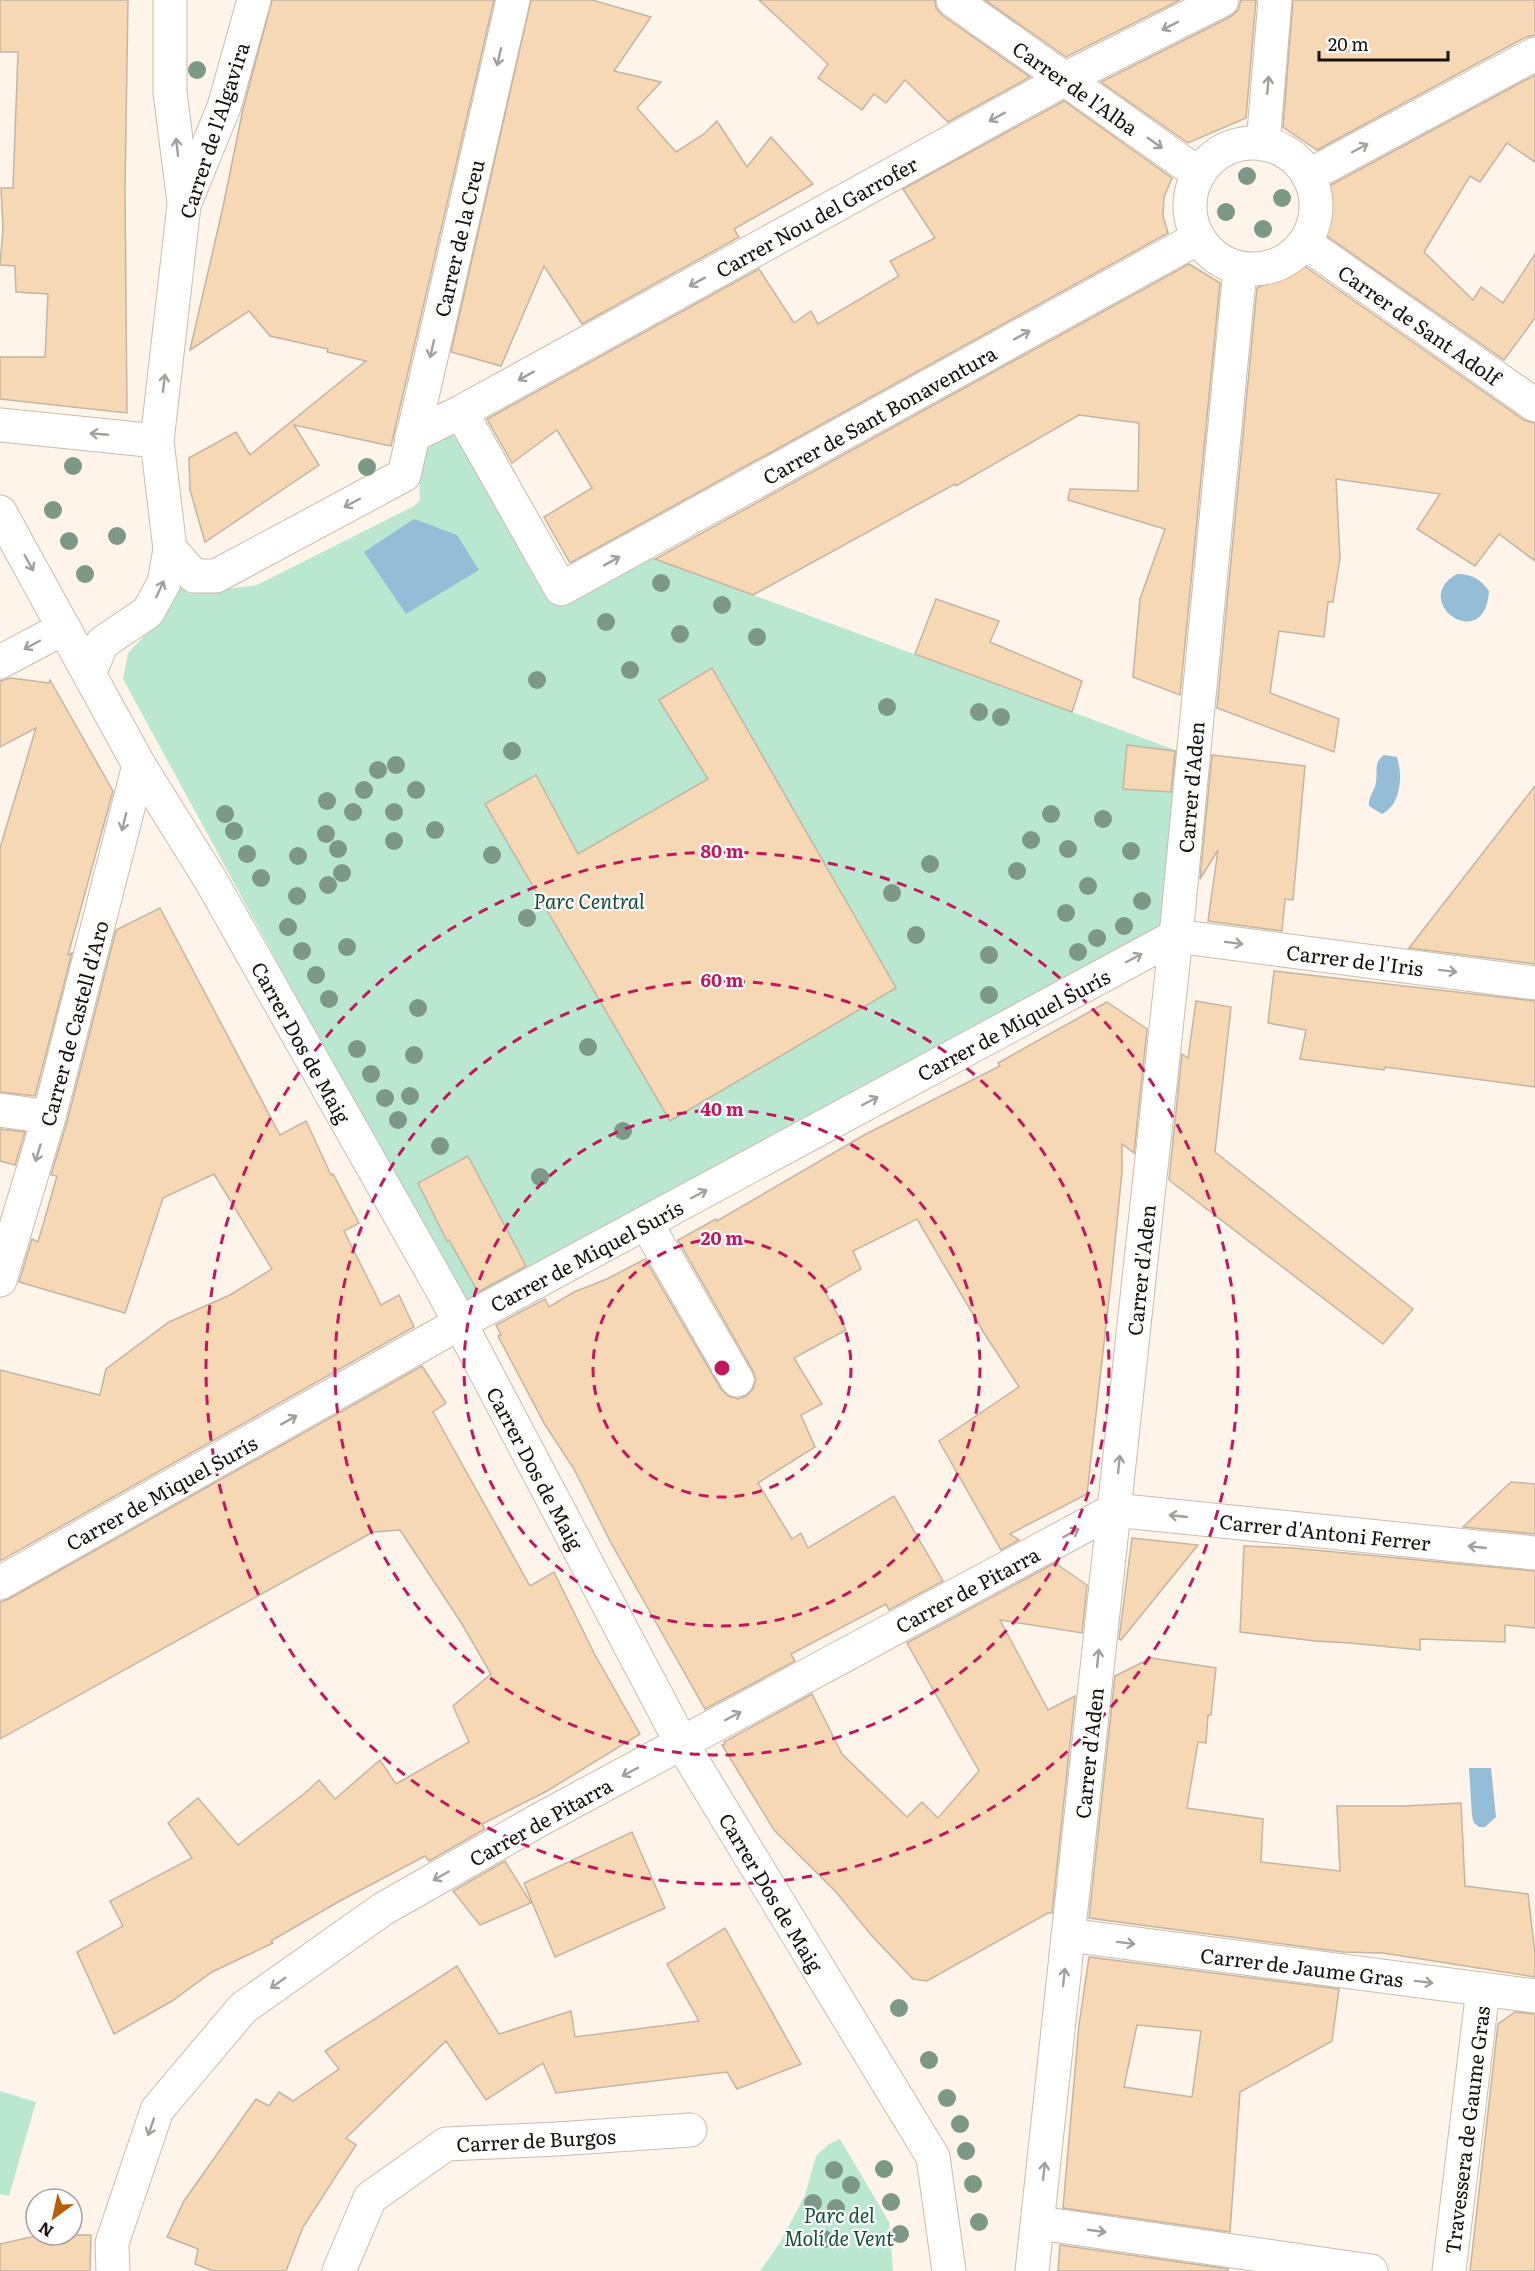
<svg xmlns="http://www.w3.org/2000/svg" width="1535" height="2271" viewBox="0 0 1535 2271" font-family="Literata,serif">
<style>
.green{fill:#bae7d0}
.water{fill:#95bdd8}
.building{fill:#f7d8b5;stroke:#c4b4a3;stroke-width:1.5;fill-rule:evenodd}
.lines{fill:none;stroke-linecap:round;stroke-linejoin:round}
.minor-casing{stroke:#cbbcab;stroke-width:35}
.minor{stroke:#fff;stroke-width:33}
.tree{fill:#7e9887}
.oneway{stroke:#a2a09d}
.ring{fill:none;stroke:#c2185b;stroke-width:3;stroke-dasharray:10 8}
.labels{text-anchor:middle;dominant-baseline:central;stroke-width:4.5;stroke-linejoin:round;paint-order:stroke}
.street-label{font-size:20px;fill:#16110b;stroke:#fff}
.park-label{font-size:20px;font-style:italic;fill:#154d36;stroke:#fff}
.centre{fill:#c2185b;stroke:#fff;stroke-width:3}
.ring-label{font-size:18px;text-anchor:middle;font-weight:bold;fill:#c2185b;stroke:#fff;stroke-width:4.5;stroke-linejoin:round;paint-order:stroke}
</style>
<rect width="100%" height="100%" fill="#fef4e9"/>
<g class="green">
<path d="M 455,429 L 550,596 L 647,556 L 1181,752 L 1165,929 L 466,1308 L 123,679 L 128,653 L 158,621 L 176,583 L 189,594 L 257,585 L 414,506 L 420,500 L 418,448 Z"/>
<path d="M 0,2091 L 36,2102 L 9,2196 L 0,2194 Z"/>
<path d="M 840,2139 L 889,2222 L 893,2271 L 760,2271 L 781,2241 L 805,2195 L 816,2156 L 829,2144 Z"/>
</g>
<g class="water">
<path d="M 414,519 L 457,535 L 479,570 L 406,614 L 364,552 Z"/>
<path d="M 1457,574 C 1472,574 1480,579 1489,591 C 1485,656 1408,601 1457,574 Z"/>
<path d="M 1384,755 L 1397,757 C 1403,775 1401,805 1382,814 L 1369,806 C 1368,796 1375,791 1376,782 C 1378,770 1373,763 1384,755 Z"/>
<path d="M 1469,1768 L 1491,1768 L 1496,1817 L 1485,1827 L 1479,1827 L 1474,1823 L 1472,1816 Z"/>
</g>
<g class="building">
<path d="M 0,0 L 128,0 L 125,188 L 127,413 L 0,399 L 0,357 L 45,357 L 48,294 L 16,292 L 15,266 L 0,265 L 3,228 L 1,188 L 13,188 L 18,52 L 0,52 Z"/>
<path d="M 272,0 L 494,0 L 391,446 L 294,425 L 319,465 L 205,542 L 190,490 L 189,458 L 236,432 L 250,455 L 366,361 L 327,352 L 328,349 L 270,336 L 249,311 L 190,350 L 223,207 L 243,109 Z"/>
<path d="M 531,0 L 592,0 L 651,17 L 614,71 L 661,82 L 637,108 L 676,152 L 704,134 L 717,121 L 747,167 L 771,137 L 813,184 L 734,229 L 739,237 L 582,324 L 544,266 L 501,366 L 451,352 Z"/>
<path d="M 759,0 L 935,0 L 936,8 L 942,15 L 1030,77 L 948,122 L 905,80 L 886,103 L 874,94 L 862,110 L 818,78 L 828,64 Z"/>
<path d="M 985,0 L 1180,0 L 1066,57 Z"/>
<path d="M 1241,0 L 1256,0 L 1246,118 L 1188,143 L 1101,82 L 1230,17 L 1238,10 Z"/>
<path d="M 1293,0 L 1535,0 L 1535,35 L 1526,37 L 1317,150 L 1283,127 Z"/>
<path d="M 1535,75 L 1535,162 L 1507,143 L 1480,182 L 1470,176 L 1424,252 L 1473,300 L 1481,287 L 1503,303 L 1535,254 L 1535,318 L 1504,360 L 1324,234 L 1329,186 Z"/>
<path d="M 1064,101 L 1172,178 L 1164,197 L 1163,216 L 1168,233 L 570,563 L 544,517 L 592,488 L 557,430 L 512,463 L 487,419 L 759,269 L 794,323 L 811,311 L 818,324 L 899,276 L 890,261 L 935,238 L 903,189 Z"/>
<path d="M 1189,264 L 1220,283 L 1180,695 L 1133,677 L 1140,599 L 1165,529 L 1068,500 L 1070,489 L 1138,491 L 1139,423 L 1079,415 L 956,486 L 955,484 L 753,595 L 655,559 Z"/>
<path d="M 1303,265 L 1524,420 L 1535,423 L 1535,561 L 1499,534 L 1475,566 L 1417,529 L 1440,494 L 1336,479 L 1340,558 L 1333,602 L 1328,602 L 1324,637 L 1279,631 L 1270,693 L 1339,719 L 1334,752 L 1217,708 L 1257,288 Z"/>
<path d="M 936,599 L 999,621 L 990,642 L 1082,681 L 1072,712 L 915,654 Z"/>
<path d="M 712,668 L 896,988 L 670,1121 L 485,804 L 536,775 L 578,854 L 708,779 L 659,700 Z"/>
<path d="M 11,678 L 49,683 L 50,680 L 113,791 L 68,955 L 72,953 L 35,1096 L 0,1092 L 0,848 L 36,728 L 0,747 L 0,681 Z"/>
<path d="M 1127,745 L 1175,751 L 1171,792 L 1123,789 Z"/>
<path d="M 1212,755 L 1305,766 L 1293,900 L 1285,899 L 1282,931 L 1208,921 L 1218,850 L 1200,879 Z"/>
<path d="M 1535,786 L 1535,964 L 1409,948 Z"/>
<path d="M 160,908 L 280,1135 L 306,1121 L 331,1175 L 333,1174 L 359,1223 L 344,1231 L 381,1305 L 399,1295 L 414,1327 L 0,1561 L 0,1370 L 100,1395 L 106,1369 L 169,1322 L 230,1295 L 272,1269 L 214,1174 L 163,1198 L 125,1313 L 19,1282 L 32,1239 L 38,1242 L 57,1176 L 51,1175 L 67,1122 L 116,930 Z"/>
<path d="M 1274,971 L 1535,1001 L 1535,1087 L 1385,1067 L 1384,1070 L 1300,1059 L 1306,1030 L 1268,1023 Z"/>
<path d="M 1196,1001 L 1231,1007 L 1215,1152 L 1413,1309 L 1383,1344 L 1169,1180 L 1182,1054 L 1188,1058 Z"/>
<path d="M 1107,1002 L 1147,1029 L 1134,1153 L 1122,1144 L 1122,1172 L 1112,1272 L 1087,1494 L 1010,1534 L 1019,1540 L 1001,1550 L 939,1441 L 1019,1387 L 984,1333 L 917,1219 L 853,1251 L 861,1269 L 824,1290 L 846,1330 L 794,1358 L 822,1404 L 801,1415 L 815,1447 L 758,1483 L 792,1539 L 801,1533 L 808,1548 L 894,1496 L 943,1581 L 889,1610 L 886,1604 L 791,1654 L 795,1661 L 705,1709 L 611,1543 L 574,1469 L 544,1423 L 498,1336 L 501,1335 L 496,1325 L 545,1299 L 549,1307 L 574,1292 L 607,1279 L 645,1259 L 721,1389 L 728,1396 L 738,1399 L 746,1396 L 753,1389 L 756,1379 L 753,1371 L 678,1240 L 716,1219 L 717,1221 L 866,1134 L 1000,1066 L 998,1063 Z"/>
<path d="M 0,1129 L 25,1132 L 15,1165 L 0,1161 Z"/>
<path d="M 468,1156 L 526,1266 L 478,1292 L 449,1240 L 447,1241 L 418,1183 Z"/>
<path d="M 422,1366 L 446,1403 L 433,1412 L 530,1586 L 554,1572 L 595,1655 L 640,1734 L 547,1791 L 482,1824 L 485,1829 L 429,1861 L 425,1856 L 338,1902 L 271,1941 L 273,1943 L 212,1972 L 172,2001 L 114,2034 L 77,1952 L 123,1926 L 110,1901 L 192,1858 L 168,1823 L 198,1798 L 238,1845 L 305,1793 L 319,1780 L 335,1799 L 380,1760 L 396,1784 L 469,1742 L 453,1706 L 491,1674 L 462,1624 L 400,1530 L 373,1532 L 0,1739 L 0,1602 L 9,1599 Z"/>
<path d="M 1511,1482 L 1535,1484 L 1535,1534 L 1463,1527 Z"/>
<path d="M 1132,1538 L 1198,1545 L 1121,1640 L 1119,1639 Z"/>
<path d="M 1244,1546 L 1293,1548 L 1535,1571 L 1535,1628 L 1505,1625 L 1505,1642 L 1420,1639 L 1420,1650 L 1350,1643 L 1315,1641 L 1240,1632 Z"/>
<path d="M 1055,1563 L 1087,1585 L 1082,1633 L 1000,1620 L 1048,1710 L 1075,1696 L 1052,1913 L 1048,1913 L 927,1981 L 913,1979 L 872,1936 L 836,1892 L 774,1830 L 722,1745 L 725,1744 L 724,1742 L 812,1694 L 842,1754 L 907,1817 L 922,1802 L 938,1818 L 979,1771 L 907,1643 Z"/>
<path d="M 1151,1658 L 1216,1668 L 1211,1715 L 1208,1715 L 1206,1743 L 1198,1742 L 1187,1808 L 1263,1819 L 1261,1862 L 1340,1871 L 1337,1806 L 1405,1806 L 1461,1803 L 1465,1886 L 1528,1894 L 1535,1953 L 1535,1977 L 1383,1953 L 1343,1952 L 1089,1918 L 1115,1676 Z"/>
<path d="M 632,1832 L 665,1908 L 555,1957 L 524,1883 Z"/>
<path d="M 505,1861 L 531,1903 L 480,1925 L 453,1891 Z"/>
<path d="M 725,1928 L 801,2064 L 737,2089 L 727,2072 L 556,2093 L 543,2063 L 486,2100 L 446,2041 L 346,2138 L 356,2145 L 303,2227 L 286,2271 L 213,2271 L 195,2264 L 198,2249 L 167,2237 L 184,2201 L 256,2099 L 269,2106 L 279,2092 L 293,2101 L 339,2069 L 325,2051 L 457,1966 L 499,2034 L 571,2011 L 575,2037 L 699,2021 L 667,1964 Z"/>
<path d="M 1089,1957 L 1339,1989 L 1332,2041 L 1240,2092 L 1230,2232 L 1063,2208 L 1079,2025 ZM 1137,2025 L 1201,2031 L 1192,2097 L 1124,2087 Z"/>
<path d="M 1515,2012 L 1535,2014 L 1535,2271 L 1470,2271 L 1498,2024 Z"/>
<path d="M 40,2235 L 91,2235 L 90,2271 L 0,2271 L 0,2244 Z"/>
<path d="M 1060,2245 L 1228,2269 L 1228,2271 L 1058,2271 Z"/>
</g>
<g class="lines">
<defs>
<g id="minor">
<path d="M 170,0 L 170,92 L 184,203"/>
<path d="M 953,0 L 1199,174"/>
<circle cx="1253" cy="206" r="63"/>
<path d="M 1263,144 L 1275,0"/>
<path d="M 1308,176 L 1535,54"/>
<path d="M 1305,243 L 1535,405"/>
<path d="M 461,412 L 561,589 L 1198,238"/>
<path d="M 0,425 L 157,441"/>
<path d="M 412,436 L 461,412 L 1065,79 L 1222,0"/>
<path d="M 0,512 L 139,765 L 210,879 L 444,1293 L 682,1744 L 933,2157 L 949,2271"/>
<path d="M 170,549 L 194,576 L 216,576 L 404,475 L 513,0"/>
<path d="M 0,662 L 64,628"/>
<path d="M 89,674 L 102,643 L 148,612 L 164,583 L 170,549 L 157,441 L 184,205 L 224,107 L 254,0"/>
<path d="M 0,1110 L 49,1117"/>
<path d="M 646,1223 L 737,1380"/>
<path d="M 0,1280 L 49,1117 L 139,765"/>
<path d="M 0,1583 L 460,1323 L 1176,936 L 1535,983"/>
<path d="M 1068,1935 L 1535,1996"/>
<path d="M 1039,2223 L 1371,2271"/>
<path d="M 113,2271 L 112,2243 L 157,2110 L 243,2008 L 383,1909 L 539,1820 L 1114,1510 L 1535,1553"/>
<path d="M 339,2271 L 370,2198 L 446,2144 L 557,2139 L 690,2130"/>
<path d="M 1032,2271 L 1176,936 L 1240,269"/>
<path d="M 1449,2271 L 1483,1989"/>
</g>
</defs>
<use href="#minor" class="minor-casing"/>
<use href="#minor" class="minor"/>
</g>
<g class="tree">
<circle cx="197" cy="70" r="9"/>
<circle cx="1247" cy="176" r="9"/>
<circle cx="1282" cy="198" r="9"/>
<circle cx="1226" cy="212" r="9"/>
<circle cx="1263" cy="229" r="9"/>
<circle cx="73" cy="466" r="9"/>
<circle cx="367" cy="467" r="9"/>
<circle cx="53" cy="510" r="9"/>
<circle cx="117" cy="536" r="9"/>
<circle cx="69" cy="541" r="9"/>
<circle cx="85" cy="574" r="9"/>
<circle cx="661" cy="583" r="9"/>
<circle cx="722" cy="605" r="9"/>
<circle cx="606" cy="622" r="9"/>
<circle cx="680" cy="634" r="9"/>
<circle cx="757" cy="637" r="9"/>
<circle cx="630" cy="670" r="9"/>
<circle cx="537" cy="680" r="9"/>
<circle cx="887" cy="707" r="9"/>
<circle cx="979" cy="712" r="9"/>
<circle cx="1001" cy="717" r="9"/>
<circle cx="512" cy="751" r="9"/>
<circle cx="396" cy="765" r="9"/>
<circle cx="378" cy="770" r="9"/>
<circle cx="364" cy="790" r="9"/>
<circle cx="416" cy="790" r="9"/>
<circle cx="327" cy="801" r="9"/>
<circle cx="353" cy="812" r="9"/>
<circle cx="394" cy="812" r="9"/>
<circle cx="225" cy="814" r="9"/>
<circle cx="1051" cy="814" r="9"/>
<circle cx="1103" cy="819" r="9"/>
<circle cx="435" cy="830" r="9"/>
<circle cx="234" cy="831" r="9"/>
<circle cx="326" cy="834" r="9"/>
<circle cx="1031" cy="840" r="9"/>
<circle cx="394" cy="841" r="9"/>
<circle cx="338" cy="849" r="9"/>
<circle cx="1068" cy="849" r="9"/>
<circle cx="1131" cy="851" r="9"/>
<circle cx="247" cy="854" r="9"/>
<circle cx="492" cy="855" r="9"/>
<circle cx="298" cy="856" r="9"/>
<circle cx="930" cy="864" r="9"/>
<circle cx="1017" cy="871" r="9"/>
<circle cx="342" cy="873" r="9"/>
<circle cx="261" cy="878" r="9"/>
<circle cx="328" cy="885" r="9"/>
<circle cx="1088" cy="886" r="9"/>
<circle cx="892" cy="893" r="9"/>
<circle cx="297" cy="896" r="9"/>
<circle cx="1142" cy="901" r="9"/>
<circle cx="1066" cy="913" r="9"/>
<circle cx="527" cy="918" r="9"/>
<circle cx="1124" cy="926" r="9"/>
<circle cx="288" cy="927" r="9"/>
<circle cx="916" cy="935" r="9"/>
<circle cx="1097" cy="938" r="9"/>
<circle cx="347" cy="947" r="9"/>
<circle cx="302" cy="951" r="9"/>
<circle cx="1078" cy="952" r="9"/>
<circle cx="989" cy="955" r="9"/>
<circle cx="316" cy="975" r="9"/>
<circle cx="989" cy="995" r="9"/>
<circle cx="329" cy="999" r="9"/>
<circle cx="418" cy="1008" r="9"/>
<circle cx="588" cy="1047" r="9"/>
<circle cx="357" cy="1049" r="9"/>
<circle cx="414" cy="1055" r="9"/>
<circle cx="371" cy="1074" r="9"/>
<circle cx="410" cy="1096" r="9"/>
<circle cx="385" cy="1098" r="9"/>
<circle cx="398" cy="1120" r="9"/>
<circle cx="623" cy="1131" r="9"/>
<circle cx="440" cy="1146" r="9"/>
<circle cx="540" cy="1177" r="9"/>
<circle cx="899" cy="2008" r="9"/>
<circle cx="929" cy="2060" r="9"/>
<circle cx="947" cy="2098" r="9"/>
<circle cx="960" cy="2124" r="9"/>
<circle cx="966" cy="2151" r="9"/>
<circle cx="884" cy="2169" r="9"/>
<circle cx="834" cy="2170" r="9"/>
<circle cx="973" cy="2184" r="9"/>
<circle cx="851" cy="2185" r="9"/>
<circle cx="891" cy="2202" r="9"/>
<circle cx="813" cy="2203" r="9"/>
<circle cx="836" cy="2208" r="9"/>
<circle cx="979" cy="2222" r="9"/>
<circle cx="900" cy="2234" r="9"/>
<circle cx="824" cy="2239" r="9"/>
</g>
<defs><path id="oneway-shaft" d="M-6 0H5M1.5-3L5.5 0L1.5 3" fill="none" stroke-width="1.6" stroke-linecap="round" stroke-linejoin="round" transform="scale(1.5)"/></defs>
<g class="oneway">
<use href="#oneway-shaft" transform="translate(1170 26) rotate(153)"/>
<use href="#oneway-shaft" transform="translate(499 57) rotate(103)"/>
<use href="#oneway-shaft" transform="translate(1268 85) rotate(-85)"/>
<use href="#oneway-shaft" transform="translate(997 117) rotate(151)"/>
<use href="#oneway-shaft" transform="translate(1155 143) rotate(35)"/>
<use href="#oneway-shaft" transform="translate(177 147) rotate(-97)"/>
<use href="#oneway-shaft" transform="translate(1360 148) rotate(-28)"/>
<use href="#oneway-shaft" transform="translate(697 282) rotate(151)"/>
<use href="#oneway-shaft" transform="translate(1022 335) rotate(-29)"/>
<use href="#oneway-shaft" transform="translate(432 349) rotate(103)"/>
<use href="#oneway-shaft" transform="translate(526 376) rotate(151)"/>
<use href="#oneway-shaft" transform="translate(164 383) rotate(-83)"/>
<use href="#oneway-shaft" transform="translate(99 434) rotate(-175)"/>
<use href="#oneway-shaft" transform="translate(352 503) rotate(152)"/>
<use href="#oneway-shaft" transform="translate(612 561) rotate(-29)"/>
<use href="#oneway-shaft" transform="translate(29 563) rotate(61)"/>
<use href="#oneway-shaft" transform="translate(160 589) rotate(-65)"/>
<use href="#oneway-shaft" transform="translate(32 645) rotate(152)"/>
<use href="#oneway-shaft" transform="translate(124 822) rotate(104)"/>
<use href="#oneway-shaft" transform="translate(1234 943) rotate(7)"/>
<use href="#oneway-shaft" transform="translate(1134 958) rotate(-28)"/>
<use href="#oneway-shaft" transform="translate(1448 971) rotate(7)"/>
<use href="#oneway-shaft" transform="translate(870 1101) rotate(-28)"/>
<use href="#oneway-shaft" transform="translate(38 1153) rotate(107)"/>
<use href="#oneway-shaft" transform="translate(699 1194) rotate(-28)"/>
<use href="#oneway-shaft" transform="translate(289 1420) rotate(-29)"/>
<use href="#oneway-shaft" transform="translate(1119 1464) rotate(-84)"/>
<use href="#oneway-shaft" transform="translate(1178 1516) rotate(-174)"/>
<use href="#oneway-shaft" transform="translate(1071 1533) rotate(-28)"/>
<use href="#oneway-shaft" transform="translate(1477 1547) rotate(-174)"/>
<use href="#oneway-shaft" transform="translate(1098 1658) rotate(-84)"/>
<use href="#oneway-shaft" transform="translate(733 1716) rotate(-28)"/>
<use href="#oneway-shaft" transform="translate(630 1772) rotate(152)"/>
<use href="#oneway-shaft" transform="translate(441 1876) rotate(150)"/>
<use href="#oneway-shaft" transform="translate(1126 1943) rotate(7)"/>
<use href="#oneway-shaft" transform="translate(1064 1977) rotate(-84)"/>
<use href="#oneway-shaft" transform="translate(1424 1982) rotate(7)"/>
<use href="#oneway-shaft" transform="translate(278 1983) rotate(145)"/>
<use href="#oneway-shaft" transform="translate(151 2127) rotate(109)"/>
<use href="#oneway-shaft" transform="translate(1044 2171) rotate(-84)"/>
<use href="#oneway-shaft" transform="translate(1097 2231) rotate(8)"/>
</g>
<g class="ring">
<circle cx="722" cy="1368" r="129"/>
<circle cx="722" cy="1368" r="258"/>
<circle cx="722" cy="1368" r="387"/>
<circle cx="722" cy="1368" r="516"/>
</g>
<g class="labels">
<g class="street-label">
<text transform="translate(1076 87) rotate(35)">Carrer de l'Alba</text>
<text transform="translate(213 130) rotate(-72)">Carrer de l'Algavira</text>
<text transform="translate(816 216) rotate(-29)">Carrer Nou del Garrofer</text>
<text transform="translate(458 238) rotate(-77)">Carrer de la Creu</text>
<text transform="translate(1420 324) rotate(35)">Carrer de Sant Adolf</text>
<text transform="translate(879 414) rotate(-29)">Carrer de Sant Bonaventura</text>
<text transform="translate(1190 787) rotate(-85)">Carrer d'Aden</text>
<text transform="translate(1355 959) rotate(7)">Carrer de l'Iris</text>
<text transform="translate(73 1023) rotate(-75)">Carrer de Castell d'Aro</text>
<text transform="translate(1013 1024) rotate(-28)">Carrer de Miquel Surís</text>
<text transform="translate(302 1042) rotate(61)">Carrer Dos de Maig</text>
<text transform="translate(586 1255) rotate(-28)">Carrer de Miquel Surís</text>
<text transform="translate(1140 1270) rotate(-84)">Carrer d'Aden</text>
<text transform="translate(536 1468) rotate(62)">Carrer Dos de Maig</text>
<text transform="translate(161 1492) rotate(-29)">Carrer de Miquel Surís</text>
<text transform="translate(1325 1531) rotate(6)">Carrer d'Antoni Ferrer</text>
<text transform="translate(967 1589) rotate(-28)">Carrer de Pitarra</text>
<text transform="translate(1088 1753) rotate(-84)">Carrer d'Aden</text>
<text transform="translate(540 1821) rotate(-29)">Carrer de Pitarra</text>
<text transform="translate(772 1892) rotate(59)">Carrer Dos de Maig</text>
<text transform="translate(1302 1966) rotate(7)">Carrer de Jaume Gras</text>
<text transform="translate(1466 2130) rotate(-83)">Travessera de Gaume Gras</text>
<text transform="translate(536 2139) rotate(-3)">Carrer de Burgos</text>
</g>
<g class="park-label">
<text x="589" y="900">Parc Central</text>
<text x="839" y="2214">Parc del<tspan x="839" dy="23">Molí de Vent</tspan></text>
</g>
</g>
<circle cx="722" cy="1368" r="9" class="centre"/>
<g class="ring-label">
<text x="722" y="858">80 m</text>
<text x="722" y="987">60 m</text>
<text x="722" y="1116">40 m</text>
<text x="722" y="1245">20 m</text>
</g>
<g transform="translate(54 2217) rotate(213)"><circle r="28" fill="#ffffff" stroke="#a2a09d" stroke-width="1.5"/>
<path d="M0-4.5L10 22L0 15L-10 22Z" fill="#b95e05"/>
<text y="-9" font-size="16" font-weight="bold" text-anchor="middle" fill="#16110b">N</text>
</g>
<path d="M1319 51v9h129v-9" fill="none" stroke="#16110b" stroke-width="3"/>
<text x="1328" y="51" font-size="18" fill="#16110b" stroke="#ffffff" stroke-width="4.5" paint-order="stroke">20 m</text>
</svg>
